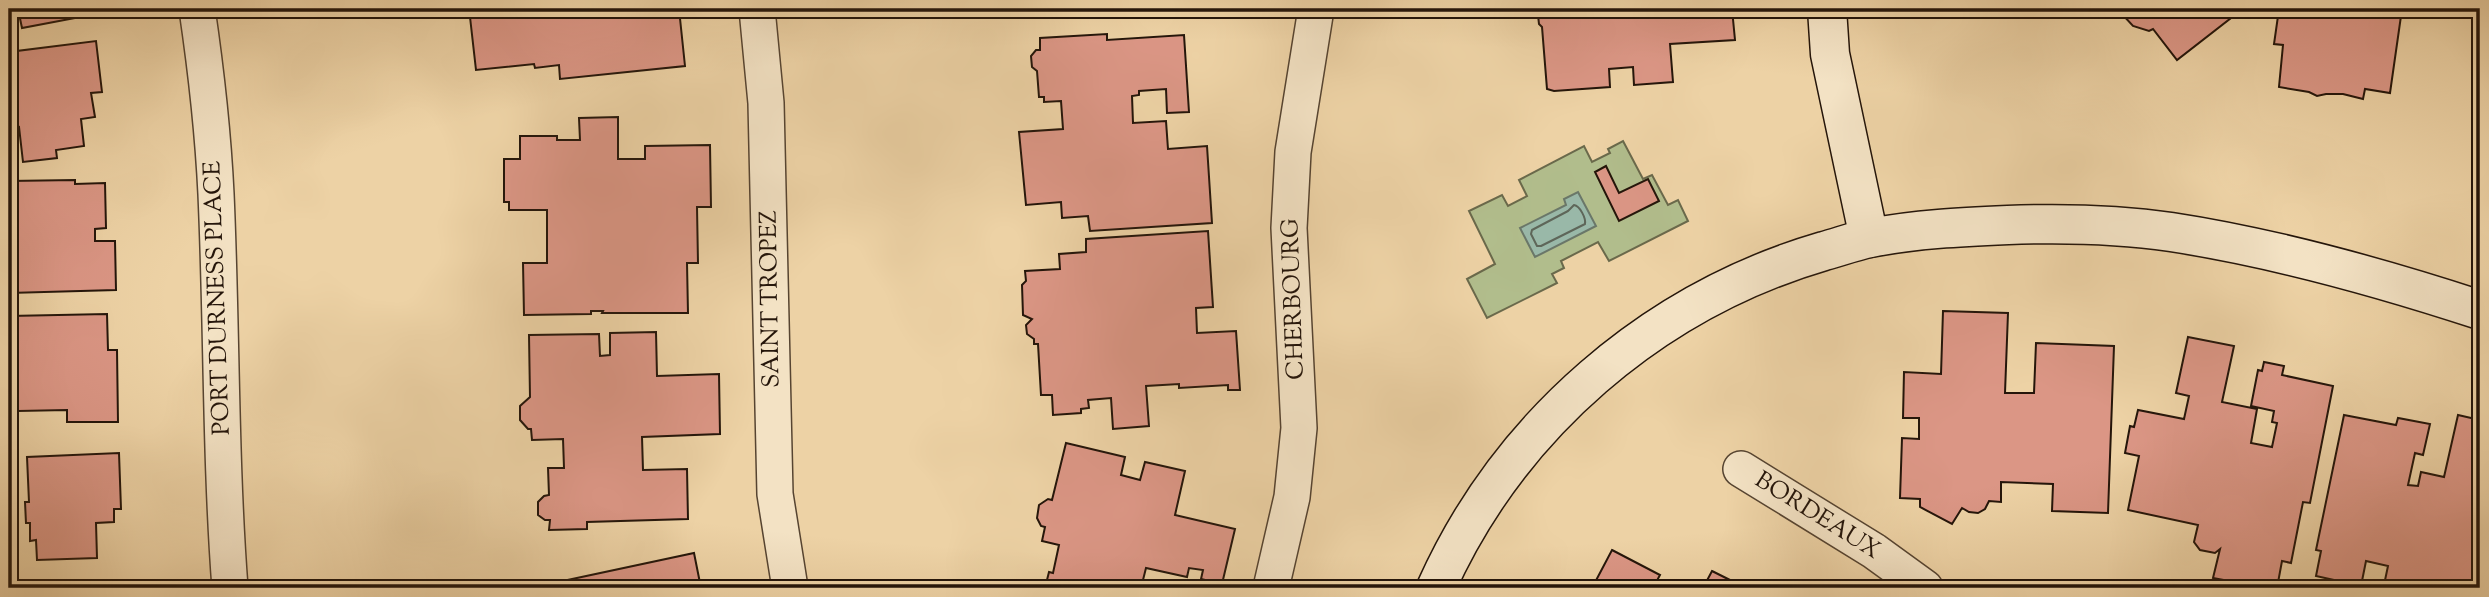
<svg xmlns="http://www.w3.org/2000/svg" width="2489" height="597" viewBox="0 0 2489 597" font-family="'Sorts Mill Goudy',serif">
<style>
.green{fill:#b1bd8c;stroke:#6a694b;stroke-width:2}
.water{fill:#99b8a8;stroke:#6a7769;stroke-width:2}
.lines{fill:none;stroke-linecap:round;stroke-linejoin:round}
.shore{stroke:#5e6659;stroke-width:2}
.building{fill:#db9685;stroke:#24150a;stroke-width:2}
.street-casing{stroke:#564431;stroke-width:38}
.secondary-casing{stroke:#24150a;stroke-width:41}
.street{stroke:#f3e2c4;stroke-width:35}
.secondary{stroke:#f3e2c4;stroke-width:38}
.labels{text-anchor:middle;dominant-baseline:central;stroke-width:5;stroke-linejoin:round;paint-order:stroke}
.street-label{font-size:24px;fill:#24150a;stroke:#f3e2c4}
</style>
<rect width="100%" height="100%" fill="#edd2a5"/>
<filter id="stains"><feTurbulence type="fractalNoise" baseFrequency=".00286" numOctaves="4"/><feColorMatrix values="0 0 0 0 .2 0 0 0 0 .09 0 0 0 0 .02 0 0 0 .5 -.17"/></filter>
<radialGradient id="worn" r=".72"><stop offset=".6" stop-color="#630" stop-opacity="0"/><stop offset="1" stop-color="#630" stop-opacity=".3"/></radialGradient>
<path class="green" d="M 1623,141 L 1643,179 L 1652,175 L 1668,205 L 1678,200 L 1688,221 L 1609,261 L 1598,242 L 1561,261 L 1564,268 L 1552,274 L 1557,283 L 1487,318 L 1467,279 L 1495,264 L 1469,211 L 1502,195 L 1508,206 L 1527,196 L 1519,180 L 1584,146 L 1592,162 L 1610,153 L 1608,149 Z"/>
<path class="water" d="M 1578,192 L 1596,226 L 1535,257 L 1520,228 L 1566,205 L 1564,199 Z"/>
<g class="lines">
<path class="shore" d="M 1574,205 C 1580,206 1586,218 1585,224 L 1541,246 L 1537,246 L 1531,234 L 1532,230 L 1568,211 Z"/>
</g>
<g class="building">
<path d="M 18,9 L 90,9 L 91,15 L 22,28 Z"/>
<path d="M 494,9 L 679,9 L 685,66 L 560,79 L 559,65 L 535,68 L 534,64 L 476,70 L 470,17 L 496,14 Z"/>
<path d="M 1543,9 L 1732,9 L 1735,40 L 1670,44 L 1673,82 L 1634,85 L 1633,67 L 1609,69 L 1610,87 L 1554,91 L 1547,89 L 1542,27 L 1539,24 L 1538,15 Z"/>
<path d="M 2122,9 L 2235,9 L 2228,14 L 2231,18 L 2177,60 L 2153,29 L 2149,31 L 2133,26 L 2122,14 Z"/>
<path d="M 2279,9 L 2402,9 L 2390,93 L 2365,89 L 2363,99 L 2343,94 L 2326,94 L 2317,96 L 2309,92 L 2279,87 L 2283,45 L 2274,44 Z"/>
<path d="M 1107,34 L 1107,40 L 1184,35 L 1189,112 L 1167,113 L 1166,89 L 1139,91 L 1139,95 L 1132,96 L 1133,123 L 1166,121 L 1168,149 L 1207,146 L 1212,223 L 1090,231 L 1088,216 L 1062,218 L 1061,202 L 1026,205 L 1019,132 L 1063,129 L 1061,101 L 1044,102 L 1044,97 L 1039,97 L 1037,71 L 1032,67 L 1031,56 L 1036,50 L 1040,50 L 1040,38 Z"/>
<path d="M 96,41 L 102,92 L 91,93 L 95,117 L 81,119 L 84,146 L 56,150 L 57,158 L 23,162 L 19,127 L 9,129 L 9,52 Z"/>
<path d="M 618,117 L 618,159 L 645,159 L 645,146 L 710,145 L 711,207 L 697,207 L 698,263 L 687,263 L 688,313 L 602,313 L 603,311 L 591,311 L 591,314 L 524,315 L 523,263 L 547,263 L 547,210 L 509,210 L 509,202 L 504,202 L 504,159 L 520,159 L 520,136 L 557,136 L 557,140 L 580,140 L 579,118 Z"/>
<path d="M 1606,166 L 1619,193 L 1648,179 L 1659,201 L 1619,221 L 1595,172 Z"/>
<path d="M 75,180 L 75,184 L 105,183 L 106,228 L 95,229 L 95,241 L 115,241 L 116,290 L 9,293 L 9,181 Z"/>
<path d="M 1208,231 L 1213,307 L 1196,308 L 1197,333 L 1236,331 L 1240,390 L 1228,390 L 1228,385 L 1179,388 L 1179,384 L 1146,386 L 1149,426 L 1113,429 L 1111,398 L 1088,400 L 1089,408 L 1081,409 L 1081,413 L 1053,415 L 1052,395 L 1041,395 L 1038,344 L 1034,344 L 1034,339 L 1027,334 L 1026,325 L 1032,319 L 1023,315 L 1022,285 L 1026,281 L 1025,271 L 1060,269 L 1059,254 L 1086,252 L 1086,239 Z"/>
<path d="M 1943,311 L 2008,313 L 2005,393 L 2034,393 L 2036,343 L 2114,346 L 2108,513 L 2052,511 L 2053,484 L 2001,482 L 2001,502 L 1989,501 L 1985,509 L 1978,513 L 1969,512 L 1962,508 L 1952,524 L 1920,507 L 1920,499 L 1900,498 L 1902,438 L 1919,439 L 1919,418 L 1903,418 L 1904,372 L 1941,374 Z"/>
<path d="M 107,314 L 108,350 L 117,350 L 118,422 L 67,422 L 67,410 L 18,411 L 18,385 L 11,385 L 9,316 Z"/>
<path d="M 656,332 L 657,376 L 719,374 L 720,434 L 642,437 L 643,470 L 687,469 L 688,519 L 587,522 L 587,529 L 549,530 L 550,520 L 545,520 L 538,515 L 538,502 L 544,496 L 549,495 L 548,468 L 564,468 L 563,439 L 532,440 L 531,429 L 528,429 L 520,420 L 520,406 L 530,397 L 529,335 L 599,334 L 600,356 L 610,355 L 610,333 Z"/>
<path d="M 2188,337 L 2234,346 L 2222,402 L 2257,409 L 2251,443 L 2272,447 L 2277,423 L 2272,422 L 2274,411 L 2251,406 L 2258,370 L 2262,371 L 2264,362 L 2284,366 L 2282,375 L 2333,386 L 2310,503 L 2303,502 L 2291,563 L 2282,561 L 2277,588 L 2266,588 L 2213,578 L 2220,549 L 2215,553 L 2200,550 L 2194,542 L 2198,525 L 2128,510 L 2139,456 L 2125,453 L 2130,426 L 2134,427 L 2138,410 L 2184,419 L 2189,396 L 2176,393 Z"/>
<path d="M 2344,415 L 2396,425 L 2398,418 L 2430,424 L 2423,455 L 2415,453 L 2408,485 L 2418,486 L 2421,472 L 2444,477 L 2458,415 L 2480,420 L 2480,588 L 2402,588 L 2384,585 L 2388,566 L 2366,561 L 2361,586 L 2316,576 L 2321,551 L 2316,550 Z"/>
<path d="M 1066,443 L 1125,457 L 1121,475 L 1140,480 L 1145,462 L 1185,471 L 1175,515 L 1235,529 L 1222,584 L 1201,579 L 1203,570 L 1189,568 L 1187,577 L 1146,568 L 1141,588 L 1045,588 L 1049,572 L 1053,573 L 1059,545 L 1042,541 L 1045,527 L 1041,526 L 1037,518 L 1039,505 L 1048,499 L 1052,500 Z"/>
<path d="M 119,453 L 121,509 L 114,509 L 114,522 L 96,523 L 97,558 L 37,560 L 36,540 L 30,541 L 30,523 L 26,523 L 25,502 L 29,502 L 27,457 Z"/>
<path d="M 1612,550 L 1660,575 L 1653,588 L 1592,588 Z"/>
<path d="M 694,553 L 701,588 L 530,588 Z"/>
<path d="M 1712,571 L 1746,588 L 1703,588 Z"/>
<path d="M 124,580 L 124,588 L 9,588 L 9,586 Z"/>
</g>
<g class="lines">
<defs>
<g id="street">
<path d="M 197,9 C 206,70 213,132 216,194 C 222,326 220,457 230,588"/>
<path d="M 757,9 L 766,103 L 775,494 L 790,588"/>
<path d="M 1741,469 L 1874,551 L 1925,588"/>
<path d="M 1271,588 L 1292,497 L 1299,428 L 1289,228 L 1293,152 L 1316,9"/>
</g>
<g id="secondary">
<path d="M 1827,9 L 1830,54 L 1869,238"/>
<path d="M 1436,588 C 1509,425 1653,301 1824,251 C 1839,247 1855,241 1870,238 C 1916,229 1962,227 2008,225 C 2062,223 2117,224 2171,232 C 2276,248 2379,277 2480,310"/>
</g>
</defs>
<use href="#street" class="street-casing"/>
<use href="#secondary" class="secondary-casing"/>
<use href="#street" class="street"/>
<use href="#secondary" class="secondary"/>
</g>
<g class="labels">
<g class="street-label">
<text transform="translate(218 298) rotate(-92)">PORT DURNESS PLACE</text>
<text transform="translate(771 299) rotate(-91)">SAINT TROPEZ</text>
<text transform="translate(1294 299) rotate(-92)">CHERBOURG</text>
<text transform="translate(1817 516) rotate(32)">BORDEAUX</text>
</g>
</g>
<rect width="2489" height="597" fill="none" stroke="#edd2a5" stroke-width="35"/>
<rect x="10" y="10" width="2468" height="576" fill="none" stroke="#24150a" stroke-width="3.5"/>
<rect x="18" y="18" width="2454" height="562" fill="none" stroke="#24150a" stroke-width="2"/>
<rect width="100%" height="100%" filter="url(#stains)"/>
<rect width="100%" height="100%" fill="url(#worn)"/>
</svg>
